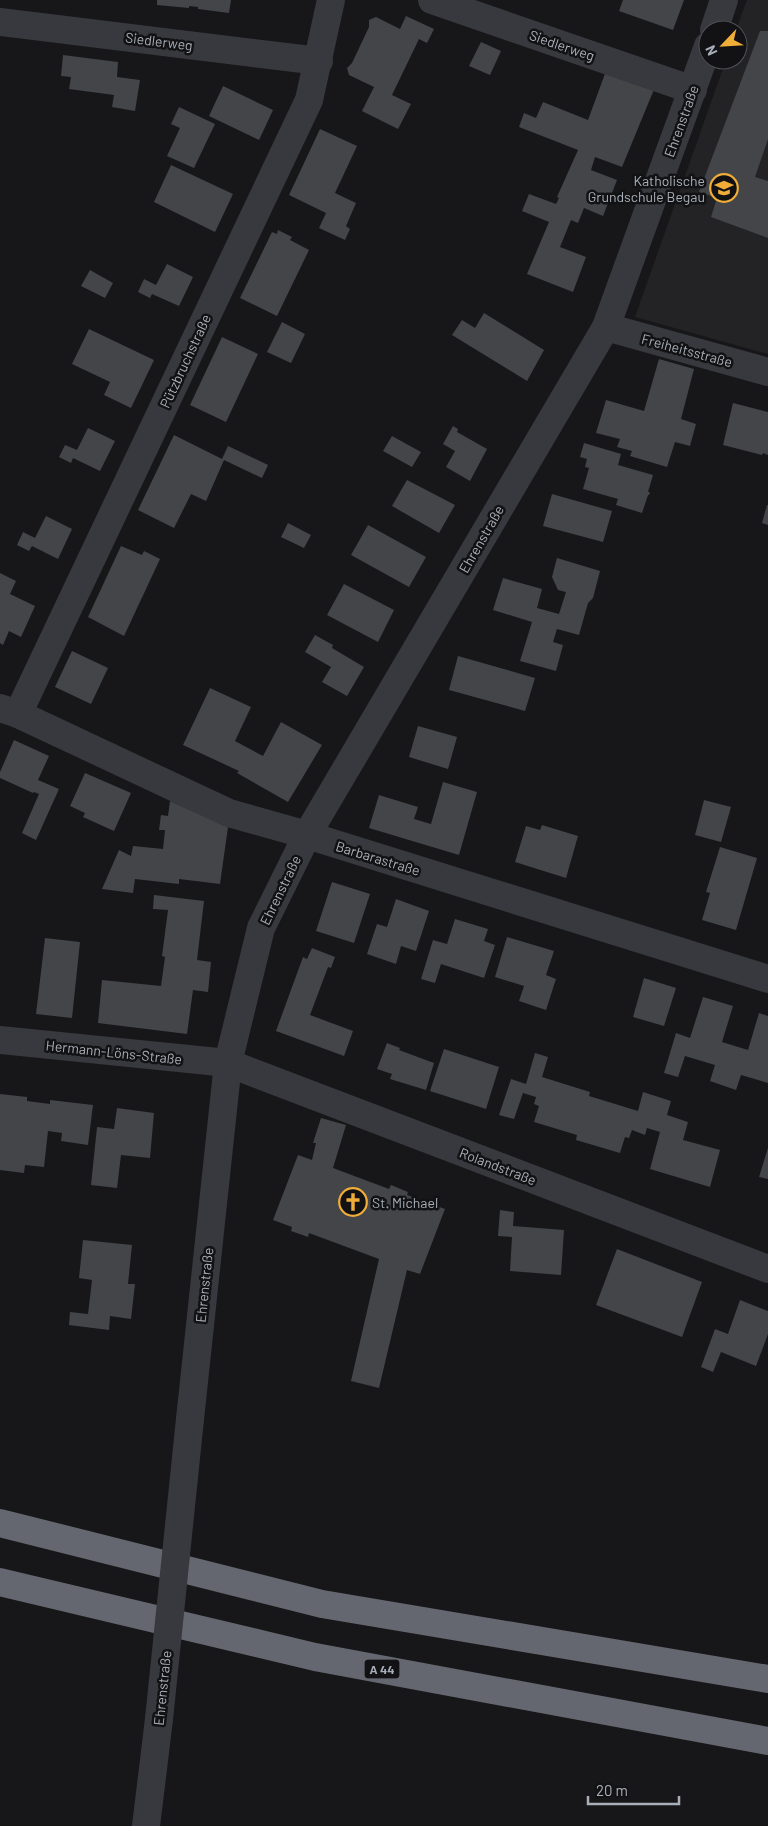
<svg xmlns="http://www.w3.org/2000/svg" width="768" height="1826" viewBox="0 0 768 1826" font-family="Barlow,sans-serif">
<style>
.built{fill:#232326}
.building{fill:#434549}
.lines{fill:none;stroke-linecap:round;stroke-linejoin:round}
.minor{stroke:#38393e;stroke-width:28}
.motorway{stroke:#64676f;stroke-width:28}
.minor-bridge{stroke:#38393e;stroke-width:28}
.labels{text-anchor:middle;dominant-baseline:central;stroke-width:5;stroke-linejoin:round;paint-order:stroke}
.shield{fill:#121214;stroke:#7c8088;stroke-width:1}
.shield-label{font-size:12px;font-weight:bold;fill:#a9afb9}
.street-label{font-size:14px;fill:#a9afb9;stroke:#121214}
.poi-label{font-size:14px;fill:#a9afb9;stroke:#121214;text-anchor:end}
</style>
<rect width="100%" height="100%" fill="#171719"/>
<path class="built" d="M 747,0 L 768,0 L 768,354 L 635,317 L 726,60 L 738,60 L 738,30 L 736,30 Z"/>
<g class="building">
<path d="M 157,0 L 231,0 L 229,13 L 198,9 L 198,7 L 189,6 L 189,8 L 157,5 Z"/>
<path d="M 623,0 L 684,0 L 673,30 L 619,11 Z"/>
<path d="M 406,16 L 434,29 L 427,43 L 419,39 L 392,95 L 411,104 L 398,129 L 362,111 L 374,87 L 349,75 L 347,68 L 352,63 L 369,27 L 369,20 L 376,17 L 400,29 Z"/>
<path d="M 760,31 L 768,31 L 768,139 L 755,177 L 768,181 L 768,238 L 711,217 L 717,198 L 699,192 Z"/>
<path d="M 481,42 L 501,51 L 490,75 L 469,66 Z"/>
<path d="M 63,55 L 118,62 L 117,77 L 140,80 L 135,111 L 112,107 L 114,95 L 69,89 L 71,77 L 61,76 Z"/>
<path d="M 606,71 L 655,87 L 622,167 L 595,157 L 591,170 L 617,180 L 603,216 L 584,208 L 578,223 L 571,220 L 560,247 L 586,257 L 573,292 L 527,274 L 549,222 L 522,211 L 529,194 L 556,204 L 559,198 L 557,197 L 578,150 L 519,127 L 524,113 L 536,118 L 543,102 L 588,120 Z"/>
<path d="M 223,86 L 273,110 L 259,140 L 209,116 Z"/>
<path d="M 179,107 L 215,124 L 194,168 L 167,156 L 180,128 L 171,124 Z"/>
<path d="M 320,129 L 357,146 L 335,193 L 356,203 L 346,226 L 350,229 L 345,240 L 319,228 L 326,213 L 289,195 Z"/>
<path d="M 171,165 L 233,194 L 215,232 L 154,202 Z"/>
<path d="M 278,230 L 292,237 L 290,240 L 309,250 L 277,316 L 240,298 L 272,232 L 277,234 Z"/>
<path d="M 167,264 L 193,277 L 179,306 L 152,294 L 150,298 L 138,292 L 144,279 L 156,285 Z"/>
<path d="M 90,270 L 113,283 L 105,298 L 81,286 Z"/>
<path d="M 484,313 L 544,350 L 527,381 L 452,335 L 462,320 L 475,328 Z"/>
<path d="M 282,322 L 305,334 L 291,363 L 267,352 Z"/>
<path d="M 89,329 L 154,360 L 131,408 L 104,395 L 110,382 L 72,364 Z"/>
<path d="M 222,337 L 258,354 L 226,422 L 190,405 Z"/>
<path d="M 659,359 L 694,369 L 681,419 L 696,424 L 690,446 L 675,442 L 667,467 L 630,456 L 632,451 L 617,447 L 620,439 L 596,433 L 606,400 L 644,411 Z"/>
<path d="M 733,403 L 768,412 L 768,455 L 763,453 L 762,455 L 723,445 Z"/>
<path d="M 453,426 L 458,429 L 457,432 L 487,449 L 470,481 L 446,467 L 455,451 L 443,444 Z"/>
<path d="M 88,428 L 115,441 L 100,471 L 73,458 L 71,463 L 59,457 L 65,445 L 77,450 Z"/>
<path d="M 174,435 L 222,459 L 228,446 L 268,465 L 262,478 L 224,460 L 206,501 L 191,494 L 174,528 L 138,510 Z"/>
<path d="M 392,436 L 421,452 L 412,467 L 383,451 Z"/>
<path d="M 584,443 L 621,454 L 618,465 L 653,475 L 648,492 L 650,492 L 649,495 L 648,495 L 642,513 L 616,505 L 618,499 L 583,489 L 589,468 L 585,467 L 587,459 L 580,457 Z"/>
<path d="M 407,480 L 455,505 L 439,533 L 392,506 Z"/>
<path d="M 552,494 L 612,511 L 603,542 L 543,526 Z"/>
<path d="M 767,505 L 768,505 L 768,525 L 762,523 Z"/>
<path d="M 46,516 L 72,529 L 58,559 L 32,546 L 29,551 L 17,545 L 23,532 L 35,538 Z"/>
<path d="M 288,523 L 311,535 L 304,548 L 281,537 Z"/>
<path d="M 368,525 L 426,557 L 409,587 L 351,555 Z"/>
<path d="M 121,546 L 142,555 L 144,551 L 160,559 L 124,636 L 88,617 Z"/>
<path d="M 557,558 L 600,571 L 593,598 L 588,603 L 579,635 L 557,629 L 553,642 L 563,645 L 556,671 L 520,661 L 532,622 L 493,610 L 503,578 L 542,589 L 537,608 L 559,614 L 566,592 L 558,590 L 552,577 Z"/>
<path d="M 0,573 L 16,581 L 10,594 L 35,606 L 21,637 L 9,631 L 3,645 L 0,643 Z"/>
<path d="M 344,584 L 394,610 L 378,642 L 327,615 Z"/>
<path d="M 315,635 L 333,645 L 332,648 L 364,667 L 347,696 L 322,682 L 331,667 L 305,652 Z"/>
<path d="M 72,651 L 108,668 L 91,704 L 55,687 Z"/>
<path d="M 458,656 L 535,678 L 525,711 L 449,690 Z"/>
<path d="M 210,688 L 251,707 L 235,741 L 263,756 L 281,722 L 322,745 L 288,802 L 237,773 L 239,771 L 183,745 Z"/>
<path d="M 418,726 L 457,737 L 448,769 L 409,757 Z"/>
<path d="M 14,740 L 49,756 L 38,780 L 59,789 L 36,840 L 22,833 L 39,794 L 34,792 L 33,793 L 0,778 L 0,772 Z"/>
<path d="M 85,773 L 131,793 L 114,831 L 83,817 L 85,813 L 70,806 Z"/>
<path d="M 443,782 L 477,792 L 459,855 L 369,828 L 379,795 L 418,807 L 414,819 L 431,824 Z"/>
<path d="M 704,800 L 731,807 L 721,842 L 695,835 Z"/>
<path d="M 170,801 L 228,827 L 220,884 L 179,879 L 179,884 L 135,879 L 133,893 L 102,889 L 119,850 L 131,856 L 133,846 L 163,849 L 165,830 L 159,830 L 161,815 L 168,816 Z"/>
<path d="M 542,825 L 578,836 L 566,878 L 515,862 L 526,826 L 540,830 Z"/>
<path d="M 720,847 L 757,858 L 736,930 L 702,920 L 710,893 L 706,892 Z"/>
<path d="M 332,882 L 370,894 L 354,943 L 316,931 Z"/>
<path d="M 154,895 L 204,901 L 197,960 L 211,962 L 208,992 L 193,990 L 187,1034 L 98,1023 L 102,980 L 161,986 L 165,957 L 162,956 L 168,910 L 153,909 Z"/>
<path d="M 396,899 L 429,911 L 416,951 L 401,946 L 396,964 L 367,954 L 377,924 L 387,927 Z"/>
<path d="M 455,919 L 488,929 L 484,941 L 495,945 L 484,978 L 441,964 L 435,983 L 421,979 L 433,940 L 447,944 Z"/>
<path d="M 507,937 L 554,951 L 546,975 L 556,979 L 546,1010 L 519,1001 L 524,986 L 495,977 Z"/>
<path d="M 45,938 L 80,942 L 72,1018 L 36,1014 Z"/>
<path d="M 312,948 L 335,957 L 331,968 L 328,967 L 310,1015 L 353,1031 L 344,1056 L 276,1031 L 303,957 L 307,959 Z"/>
<path d="M 644,978 L 676,988 L 664,1026 L 633,1017 Z"/>
<path d="M 703,997 L 733,1006 L 722,1042 L 748,1050 L 759,1013 L 768,1016 L 768,1083 L 741,1075 L 736,1090 L 710,1081 L 715,1065 L 685,1056 L 678,1077 L 664,1073 L 676,1033 L 690,1038 Z"/>
<path d="M 387,1043 L 400,1048 L 399,1050 L 434,1063 L 426,1090 L 390,1079 L 392,1074 L 377,1069 Z"/>
<path d="M 444,1049 L 499,1067 L 486,1109 L 430,1091 Z"/>
<path d="M 535,1053 L 548,1057 L 542,1077 L 590,1092 L 589,1096 L 638,1111 L 643,1092 L 671,1101 L 667,1115 L 688,1122 L 683,1140 L 720,1150 L 710,1187 L 650,1169 L 660,1132 L 647,1128 L 645,1135 L 632,1130 L 629,1138 L 625,1137 L 620,1153 L 576,1140 L 577,1135 L 534,1122 L 539,1106 L 534,1104 L 536,1097 L 523,1093 L 514,1119 L 499,1115 L 511,1079 L 526,1084 Z"/>
<path d="M 0,1094 L 27,1097 L 27,1101 L 50,1104 L 50,1100 L 93,1105 L 88,1145 L 61,1141 L 62,1133 L 48,1131 L 44,1167 L 25,1165 L 24,1173 L 0,1170 Z"/>
<path d="M 117,1108 L 154,1113 L 150,1158 L 121,1155 L 117,1188 L 91,1185 L 97,1127 L 114,1129 Z"/>
<path d="M 321,1118 L 346,1125 L 333,1168 L 389,1189 L 391,1185 L 408,1192 L 407,1195 L 445,1209 L 420,1274 L 407,1270 L 379,1388 L 351,1381 L 379,1259 L 309,1233 L 308,1237 L 291,1231 L 292,1227 L 273,1220 L 298,1155 L 312,1160 L 316,1143 L 313,1143 Z"/>
<path d="M 768,1148 L 768,1179 L 759,1177 Z"/>
<path d="M 500,1210 L 514,1212 L 513,1226 L 564,1230 L 561,1275 L 510,1271 L 512,1237 L 498,1236 Z"/>
<path d="M 83,1240 L 132,1245 L 128,1284 L 135,1284 L 131,1319 L 110,1316 L 109,1330 L 69,1325 L 70,1312 L 88,1314 L 92,1280 L 79,1278 Z"/>
<path d="M 617,1249 L 702,1282 L 682,1337 L 596,1305 Z"/>
<path d="M 740,1300 L 768,1311 L 768,1334 L 756,1366 L 721,1352 L 713,1372 L 701,1367 L 715,1329 L 728,1334 Z"/>
</g>
<g class="lines">
<g class="minor">
<path d="M 432,0 L 693,90"/>
<path d="M 0,22 L 319,61"/>
<path d="M 714,30 L 724,0"/>
<path d="M 606,327 L 768,372"/>
<path d="M 0,708 L 18,714 L 229,813 L 307,835 L 768,979"/>
<path d="M 18,714 L 309,100 L 331,0"/>
<path d="M 0,1040 L 228,1063 L 768,1269"/>
<path d="M 190,1419 L 228,1063 L 261,928 L 307,835 L 606,327 L 708,46"/>
<path d="M 146,1826 L 159,1719"/>
</g>
<g class="motorway">
<path d="M 0,1523 L 322,1604 L 768,1679"/>
<path d="M 0,1582 L 315,1657 L 768,1741"/>
</g>
<path class="minor-bridge" d="M 159,1719 L 190,1419"/>
</g>
<defs>
<symbol id="school-ring" viewBox="-11 -11 22 22"><circle r="9.5" fill="#121214" stroke="#f0ad38" stroke-width="1.5"/><path d="M0-5L7-2L0 1L-7-2ZM-4 1L0 2.5L4 1V4Q0 6-4 4Z" fill="#f0ad38"/></symbol>
<symbol id="church-ring" viewBox="-11 -11 22 22"><circle r="9.5" fill="#121214" stroke="#f0ad38" stroke-width="1.5"/><path d="M-1.2-6h2.4v3.5h3.3v2.4h-3.3V6h-2.4V-.1h-3.3v-2.4h3.3Z" fill="#f0ad38"/></symbol>
</defs>
<g fill-rule="evenodd">
<use href="#school-ring" x="708" y="172" width="32" height="32"/>
<use href="#church-ring" x="337" y="1186" width="32" height="32"/>
</g>
<g class="labels">
<rect class="shield" x="364.5" y="1659.5" width="35" height="19" rx="4"/>
<g class="shield-label">
<text x="382" y="1669">A 44</text>
</g>
<g class="street-label">
<text transform="translate(159 41) rotate(7)">Siedlerweg</text>
<text transform="translate(562 45) rotate(19)">Siedlerweg</text>
<text transform="translate(681 121) rotate(-70)">Ehrenstraße</text>
<text transform="translate(687 350) rotate(15)">Freiheitsstraße</text>
<text transform="translate(185 361) rotate(-65)">Pützbruchstraße</text>
<text transform="translate(481 539) rotate(-60)">Ehrenstraße</text>
<text transform="translate(378 858) rotate(17)">Barbarastraße</text>
<text transform="translate(280 890) rotate(-64)">Ehrenstraße</text>
<text transform="translate(114 1052) rotate(6)">Hermann-Löns-Straße</text>
<text transform="translate(498 1166) rotate(21)">Rolandstraße</text>
<text transform="translate(204 1285) rotate(-84)">Ehrenstraße</text>
<text transform="translate(162 1688) rotate(-84)">Ehrenstraße</text>
</g>
<g class="poi-label">
<text x="705" y="180">Katholische<tspan x="705" dy="16">Grundschule Begau</tspan></text>
<text x="372" y="1202" text-anchor="start">St. Michael</text>
</g>
</g>
<g transform="translate(723 45) rotate(245)"><circle r="24" fill="#121214" stroke="#4e5156"/>
<path d="M0-4L9 19L0 12L-9 19Z" fill="#f0ad38"/>
<text y="-8" font-size="14" font-weight="bold" text-anchor="middle" fill="#a9afb9">N</text>
</g>
<path d="M588 1796v8h91v-8" fill="none" stroke="#a9afb9" stroke-width="2.5"/>
<text x="596" y="1796" font-size="15" fill="#a9afb9" stroke="#121214" stroke-width="4" paint-order="stroke">20 m</text>
</svg>
